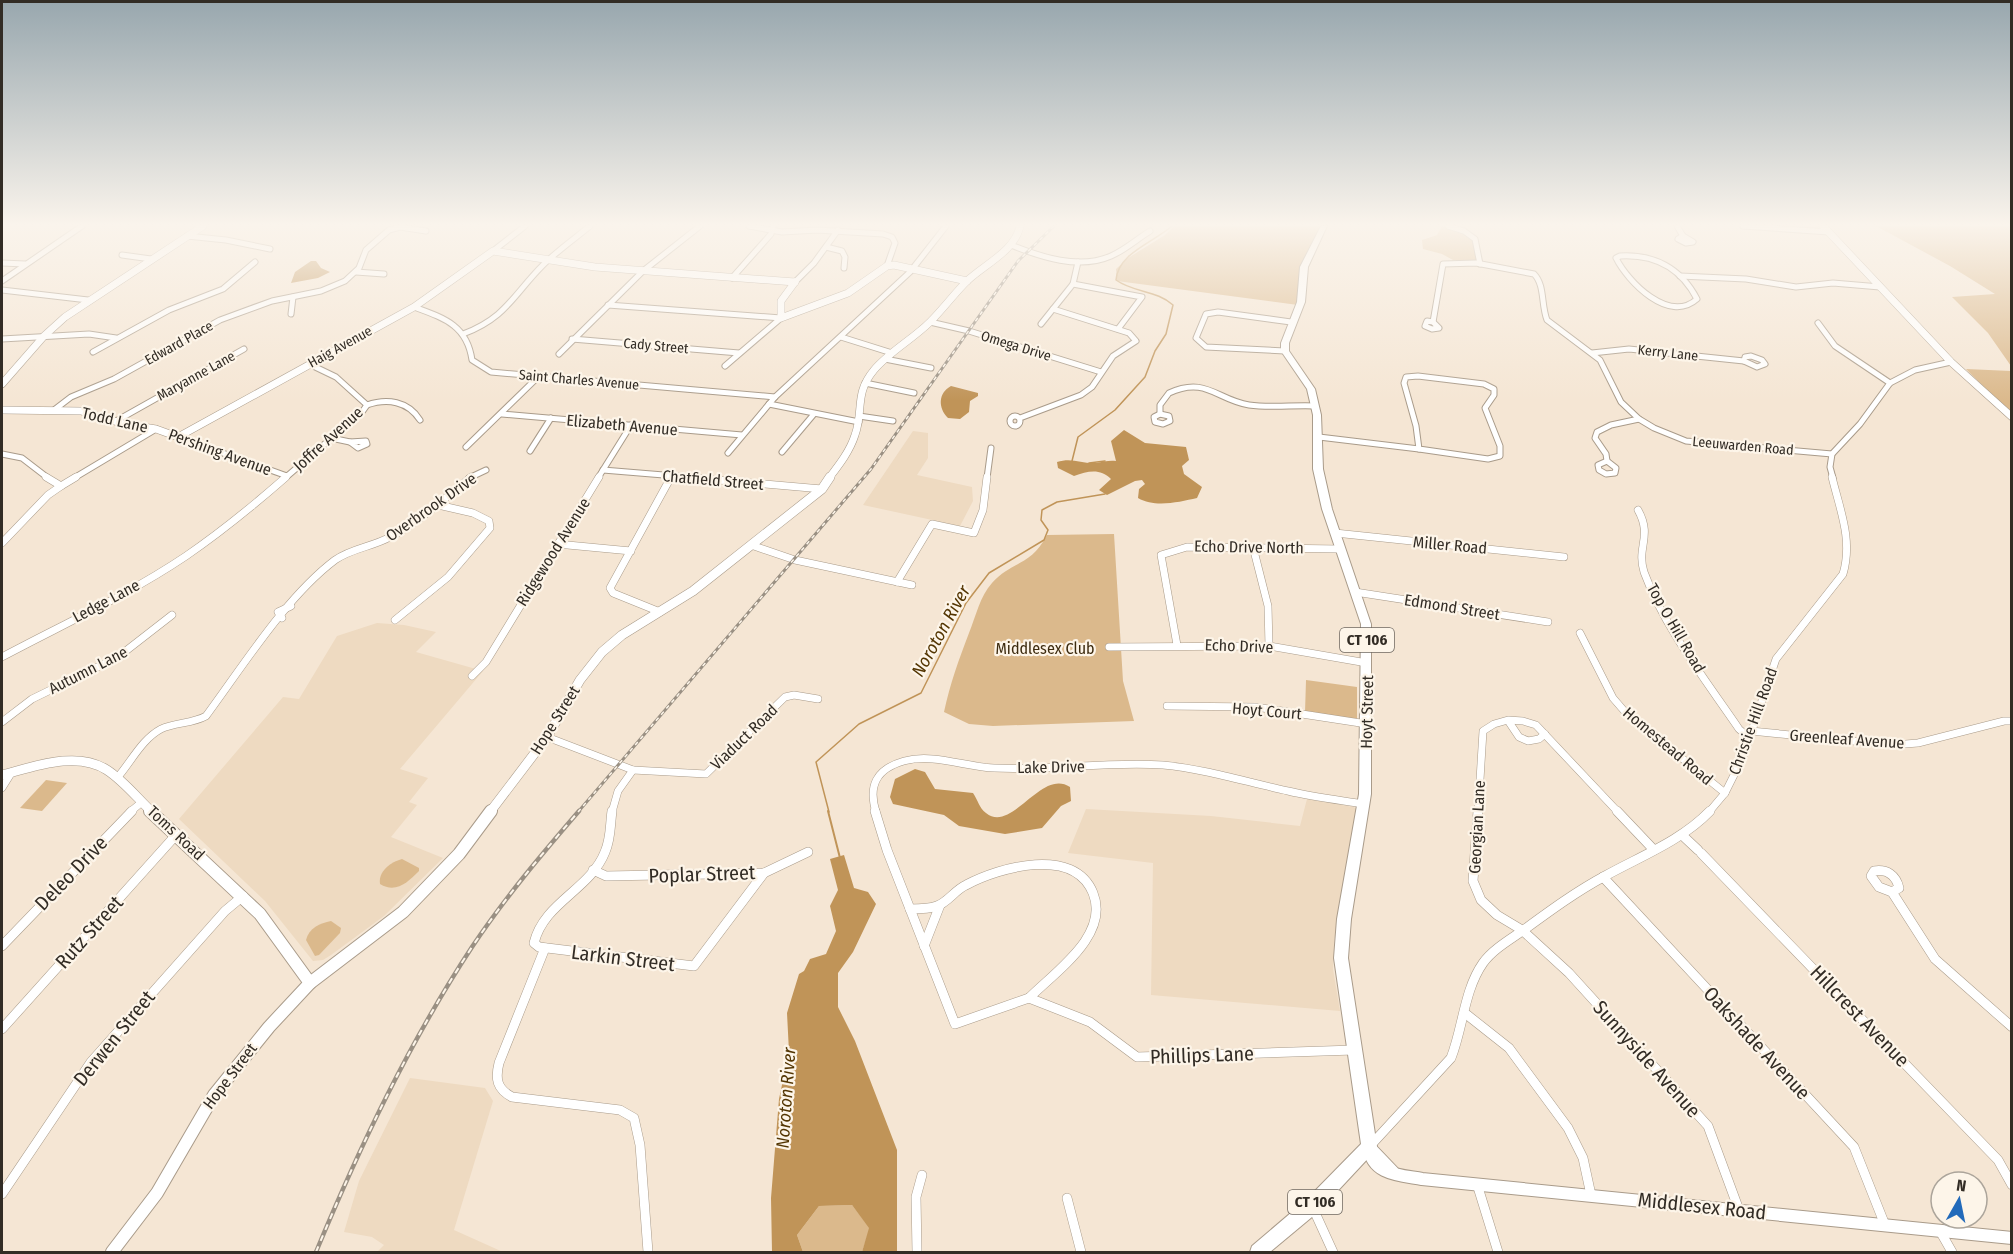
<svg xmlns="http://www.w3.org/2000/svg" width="2013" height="1254" viewBox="0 0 2013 1254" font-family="'Fira Sans Condensed',sans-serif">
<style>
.built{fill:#eedac1}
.green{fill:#dbb98c}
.water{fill:#c09458}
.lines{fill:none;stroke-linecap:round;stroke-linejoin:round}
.stream-far1{stroke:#c09458;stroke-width:1.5}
.stream{stroke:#c09458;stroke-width:2}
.street-far2-casing{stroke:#a99b8a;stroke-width:7}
.street-far1-casing{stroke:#a99b8a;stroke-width:8}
.street-casing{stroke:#a99b8a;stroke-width:10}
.secondary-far2-casing{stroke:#a99b8a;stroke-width:8}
.secondary-far1-casing{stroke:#a99b8a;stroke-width:10}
.secondary-casing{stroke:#a99b8a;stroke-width:14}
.primary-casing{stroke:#a99b8a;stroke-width:2}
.street-far2{stroke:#fff;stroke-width:5}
.street-far1{stroke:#fff;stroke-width:7}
.street{stroke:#fff;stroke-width:9}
.secondary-far2{stroke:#fff;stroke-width:7}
.secondary-far1{stroke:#fff;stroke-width:9}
.secondary{stroke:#fff;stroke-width:12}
.primary{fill:#fff;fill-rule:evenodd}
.rail-far1-casing{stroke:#9a9083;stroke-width:3}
.rail-casing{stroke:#9a9083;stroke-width:4.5}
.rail-far1{stroke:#fdf5e9;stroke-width:1.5;stroke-dasharray:4;stroke-linecap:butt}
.rail{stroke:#fdf5e9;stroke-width:2;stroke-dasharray:6;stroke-linecap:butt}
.labels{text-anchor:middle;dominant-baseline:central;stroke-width:4.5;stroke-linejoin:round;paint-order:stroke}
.far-street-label{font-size:14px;fill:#322c25;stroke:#fdf5e9}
.shield{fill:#fdf5e9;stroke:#6f6860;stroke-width:1.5}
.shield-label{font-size:15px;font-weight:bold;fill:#322c25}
.street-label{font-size:16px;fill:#322c25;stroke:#fdf5e9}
.park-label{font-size:16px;fill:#3d2b0f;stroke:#fdf5e9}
.water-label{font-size:18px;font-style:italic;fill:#543603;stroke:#fdf5e9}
.near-street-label{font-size:20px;fill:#322c25;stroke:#fdf5e9}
</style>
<rect width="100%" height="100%" fill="#f5e6d4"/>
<g class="built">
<path d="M 913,431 L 928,433 L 928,458 L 917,475 L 972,487 L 973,501 L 960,526 L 863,505 Z"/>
<path d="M 377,623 L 404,625 L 436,632 L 416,652 L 483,671 L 400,769 L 428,778 L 409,802 L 417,805 L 391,837 L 443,858 L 384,916 L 331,955 L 323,960 L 313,961 L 265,901 L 179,819 L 283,697 L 299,699 L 337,636 Z"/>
<path d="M 1307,799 L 1354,807 L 1357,810 L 1334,941 L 1333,969 L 1340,1011 L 1151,995 L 1153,863 L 1068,853 L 1086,809 L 1211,816 L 1300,826 Z"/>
<path d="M 410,1078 L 485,1088 L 493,1101 L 454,1230 L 503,1252 L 377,1252 L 384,1245 L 372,1237 L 344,1232 L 359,1181 Z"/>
</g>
<g class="green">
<path d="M 1174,226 L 1321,226 L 1319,237 L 1305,259 L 1298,305 L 1117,281 L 1116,269 L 1128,258 L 1165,235 Z"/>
<path d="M 1442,226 L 1455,228 L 1474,240 L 1478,262 L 1453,260 L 1442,254 L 1423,249 L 1422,240 L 1437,235 Z"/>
<path d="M 1876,226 L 2011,226 L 2011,366 L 1988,333 L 1952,297 L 1995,294 L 1950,266 Z"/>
<path d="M 1966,369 L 2011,371 L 2011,414 L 2007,411 Z"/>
<path d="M 1114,534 L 1123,681 L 1134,721 L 993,726 L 969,724 L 944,712 C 950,684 959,659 969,633 C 976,616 980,596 992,583 C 1012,561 1031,566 1047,535 Z"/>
<path d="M 1306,680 L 1357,687 L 1357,720 L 1305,712 Z"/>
<path d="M 46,780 L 67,783 L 42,811 L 20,808 Z"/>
<path d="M 402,859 L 419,868 L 419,871 C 408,882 396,894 380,884 C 378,871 391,862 402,859 Z"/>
<path d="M 331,921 L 341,928 L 340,933 L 319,955 L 315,956 L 306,940 C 309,928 320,923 331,921 Z"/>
<path d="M 852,1205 L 870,1228 L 862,1252 L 803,1252 L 797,1235 L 819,1206 Z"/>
</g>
<g class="water">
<path d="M 311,261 L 316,261 L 321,268 L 330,272 L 318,278 L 291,283 L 295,272 Z"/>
<path d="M 951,386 L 978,393 L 978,396 L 970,401 L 969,412 L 960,419 L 948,418 C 938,408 938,393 951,386 Z"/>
<path d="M 1124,430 L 1145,443 L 1186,447 L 1189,460 L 1182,466 L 1184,474 L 1202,487 L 1197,498 C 1179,502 1155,508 1138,498 L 1139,489 L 1145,484 L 1142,480 L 1135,481 L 1107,495 L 1099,490 L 1111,479 C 1100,468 1088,471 1074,476 L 1058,468 L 1057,462 C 1072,457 1082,464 1096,463 C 1103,462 1109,460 1116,461 L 1111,441 Z"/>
<path d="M 915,769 L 925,772 L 935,789 L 973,793 C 978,800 979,808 986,813 C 1012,834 1041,768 1070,787 L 1071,801 L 1061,806 L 1042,828 L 1005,834 L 959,826 L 944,815 L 893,804 L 890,797 L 895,779 Z"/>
<path d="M 844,855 L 854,888 L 868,892 L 876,904 L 853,952 L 838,973 L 838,1007 L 855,1041 L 897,1150 L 897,1252 L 862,1252 L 869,1228 L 852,1205 L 819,1206 L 797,1235 L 803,1252 L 772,1252 L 771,1198 L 779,1099 L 789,1052 L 787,1013 L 799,974 L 804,971 L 810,959 L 826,954 L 836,931 L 830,906 L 838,890 L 830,859 Z"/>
</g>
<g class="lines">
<g class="stream-far1">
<path d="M 1072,461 L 1078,437 L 1115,410 L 1145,377 L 1155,351 L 1166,334 L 1173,305 C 1157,290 1134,293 1116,280 C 1118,253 1154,242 1172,226"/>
<path d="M 1089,463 L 1105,461"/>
<path d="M 829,812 L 816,762 L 859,724 L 921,693 L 966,603 L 989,573 L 1044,540 L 1048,530 L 1041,520 L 1042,510 L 1057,502 L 1105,494"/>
</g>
<path class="stream" d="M 828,811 L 840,858"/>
<defs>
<g id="street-far2">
<path d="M 749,226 L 782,232 L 817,230 L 883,234 L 892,237 L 895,243 L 887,266"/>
<path d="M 1448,226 L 1464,231 L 1475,239 L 1480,264"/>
<path d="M 1677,226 L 1683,236"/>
<path d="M 1743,226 L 1829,232"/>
<path d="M 187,236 L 226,240 L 270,249"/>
<path d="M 1683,236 L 1693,242 L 1686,243 L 1678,239 Z"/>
<path d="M 1011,245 C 1041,257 1079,270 1111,256 C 1125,250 1137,239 1150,231"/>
<path d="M 826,247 L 842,251 L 845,257 L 844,268"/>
<path d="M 493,251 L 525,226"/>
<path d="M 122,255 L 151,259"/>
<path d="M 1620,256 C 1654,254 1681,268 1697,299 C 1669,324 1628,282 1616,258 Z"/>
<path d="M 2,263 L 25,264"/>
<path d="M 356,272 L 384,274"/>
<path d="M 1680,276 L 1746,279 L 1796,287 L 1833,283 L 1880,287"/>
<path d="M 732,278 L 771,234 L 773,226"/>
<path d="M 2,281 L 82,226"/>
<path d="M 795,282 L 814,263 L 838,230"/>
<path d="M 1073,284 L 1142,297 L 1118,329"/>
<path d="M 2,290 L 88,300"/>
<path d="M 608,305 L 781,318"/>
<path d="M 414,307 C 444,318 467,325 472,360 L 491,372 L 775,397"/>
<path d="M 291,314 L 293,297"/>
<path d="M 1427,321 L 1433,322 L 1439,328 L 1432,329 L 1425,326 Z"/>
<path d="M 930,322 L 969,331 L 1101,372"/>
<path d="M 1433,322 L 1443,264 L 1476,263 L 1534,274 C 1545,285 1541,305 1547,320 L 1600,360 L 1621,402 L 1639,419 L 1654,428 L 1686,441 L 1832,454"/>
<path d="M 1818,323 L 1835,346 L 1890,383"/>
<path d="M 1041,324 L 1073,284 L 1078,262"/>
<path d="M 463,334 C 506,318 513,295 543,265 C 557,251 574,239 590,226"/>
<path d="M 841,337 L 892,353"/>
<path d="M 2,339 L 89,334 L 116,338"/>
<path d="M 572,339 L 739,353"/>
<path d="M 1285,351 L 1206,347 L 1196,338 L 1206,314 L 1218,312 L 1291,322"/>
<path d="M 93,352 L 169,310 L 223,289 L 255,262"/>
<path d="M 1592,353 L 1629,349 L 1744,361"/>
<path d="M 559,354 L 643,271 L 700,226"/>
<path d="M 1751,356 L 1762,360 L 1765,364 L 1757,367 L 1744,361 L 1745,357 Z"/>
<path d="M 885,359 L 931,368"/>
<path d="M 309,364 L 336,377 L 367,405"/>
<path d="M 725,366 L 781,318"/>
<path d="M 1418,376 L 1484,384 L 1494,389 L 1494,395 L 1485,408 L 1500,446 L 1500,456 L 1488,459 L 1419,449 L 1416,426 L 1404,383 L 1406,377 Z"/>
<path d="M 865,383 L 914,393"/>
<path d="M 769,404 L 859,422"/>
<path d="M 367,405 C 387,398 408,401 420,420"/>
<path d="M 54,410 L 71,397 L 114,379 L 220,320 L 272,301 L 321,291 L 345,281 L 359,268 L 366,250 L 389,230 L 400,227 L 426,231"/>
<path d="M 502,414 L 742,435"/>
<path d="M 1160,414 L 1160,405 L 1169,393 C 1206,376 1217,400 1249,405 C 1271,408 1293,405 1315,406"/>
<path d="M 1160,414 L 1169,416 L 1170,421 L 1163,424 L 1155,422 L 1154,417 Z"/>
<circle cx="1015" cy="421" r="5"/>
<path d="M 859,416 L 893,421"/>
<path d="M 1020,418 L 1081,395 L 1092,387 L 1113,356 L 1136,341 L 1129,333 L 1053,309"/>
<path d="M 116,421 L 244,349"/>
<path d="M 178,437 L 287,476"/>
<path d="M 1319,437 L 1419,449"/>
<path d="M 331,438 L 350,442"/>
<path d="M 366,441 L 367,444 L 358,448 L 350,442 Z"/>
<path d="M 466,447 L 538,377"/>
<path d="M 530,451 L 551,418"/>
<path d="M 782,452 L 814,414"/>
<path d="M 728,453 L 775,397 L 910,272 L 946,226"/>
<path d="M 2,454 L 22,458 L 48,478"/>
<path d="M 1607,461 L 1616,468 L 1615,473 L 1606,474 L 1599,470 L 1598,465 Z"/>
<path d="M 1607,461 L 1606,454 L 1595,438 L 1597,432 L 1611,425 L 1639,419"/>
<path d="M 603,470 L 700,478"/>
<path d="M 74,478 L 156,429"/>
<path d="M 285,478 L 362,412 L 367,405"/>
<path d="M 469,478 L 486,470"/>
<path d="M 598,478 L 631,425"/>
<path d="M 671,478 L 672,476"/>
<path d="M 987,478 L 991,448"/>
<path d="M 1833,478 L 1830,467 L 1832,454 L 1860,424 L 1890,383 L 1915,370 L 1951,362"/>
</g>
<g id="street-far1">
<path d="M 683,477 L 822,489"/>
<path d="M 61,486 L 76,477"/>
<path d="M 1638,510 C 1653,537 1636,547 1644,572 C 1665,629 1705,679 1739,729 L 1748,737"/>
<path d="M 1335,533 L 1564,557"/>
<path d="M 2,543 L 48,495 L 61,486 L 46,477"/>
<path d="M 557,544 L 631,551"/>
<path d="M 751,545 L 795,560 L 912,585"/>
<path d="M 1253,547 L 1268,606 L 1269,646"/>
<path d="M 897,582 L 932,524 L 974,533 L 983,510 L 987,477"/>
<path d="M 1355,592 L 1548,622"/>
<path d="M 660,612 L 613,593 L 610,588 L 671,477"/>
<path d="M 282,618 L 278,612 L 291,606"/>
<path d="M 395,620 L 448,577 L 490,528 L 489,521 L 473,513 L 438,505"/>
<path d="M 1580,633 L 1613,698 L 1626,713 L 1725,793"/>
<path d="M 1177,645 L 1161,555 L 1187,547 L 1340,549"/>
<path d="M 1109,647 L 1269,646 L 1367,663"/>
<path d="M 2,657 C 64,624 128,595 186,556 C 221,532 254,505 286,477"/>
<path d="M 472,676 L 486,662 L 599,477"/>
<path d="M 1167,706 L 1256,707 L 1367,724"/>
<path d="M 2,722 L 32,699 L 118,657 L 172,615"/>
<path d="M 1509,722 L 1519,737 L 1528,741 L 1539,739 L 1545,734"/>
<path d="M 1751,731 L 1893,745 L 1918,743 L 2004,721 L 2012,721"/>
<path d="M 547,737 L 633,770 L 618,791 L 612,812"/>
<path d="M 633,770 L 706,774 L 785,697 L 794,695 L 818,699"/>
<path d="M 117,778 C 131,762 142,739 161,729 C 175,722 192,724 206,716 C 243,666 286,597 335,560 C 352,548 372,547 390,537 C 420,522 445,498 471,477"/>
<path d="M 2,788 L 12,772"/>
<path d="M 130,812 L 142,802"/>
<path d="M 876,812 C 868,786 876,769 904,761 C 933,753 966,767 994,768 C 1050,771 1107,761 1163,765 C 1205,769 1246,782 1288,791 C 1313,797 1339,800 1364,804"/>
<path d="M 1478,812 L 1483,731 L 1494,724 L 1508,720 L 1523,721 L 1536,725 L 1618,812"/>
<path d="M 1709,812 L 1725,793 L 1743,757 L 1776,659 L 1843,574 C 1853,540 1840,510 1832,477"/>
</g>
<g id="street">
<path d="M 612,811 C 610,825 611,839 605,852 C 590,890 544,902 534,943 L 539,947 L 694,966 L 764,873"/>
<path d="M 875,811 L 887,850 L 955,1024 L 1029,998 L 1090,1022 L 1137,1057 L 1354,1050"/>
<path d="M 1478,811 L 1473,881 L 1481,900 L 1497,915 L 1522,930 L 1569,973 L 1708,1126 L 1739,1210"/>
<path d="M 1617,811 L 1654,850"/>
<path d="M 1682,835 L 1698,850"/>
<path d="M 1701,853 L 1998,1160 L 2012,1185"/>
<path d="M 593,870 L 606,876 L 764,873 L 808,852"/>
<path d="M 1874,871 C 1887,869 1896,875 1899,888 L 1892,892 L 1879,887 L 1871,876 Z"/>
<path d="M 1603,877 L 1854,1147 L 1885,1225"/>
<path d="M 1892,892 L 1935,959 L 2012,1027"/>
<path d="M 910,909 C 919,909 929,909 937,906 C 948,902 955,890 966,885 C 1000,867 1074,846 1093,893 C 1110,935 1056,971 1029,998"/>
<path d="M 2,946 L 132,811"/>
<path d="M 924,946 L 940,905"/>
<path d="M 545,948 L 499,1063 C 495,1079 497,1089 512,1097 L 620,1110 L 634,1118 L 640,1145 L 648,1252"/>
<path d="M 1466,1014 L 1509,1048 L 1568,1128 L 1583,1158 L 1591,1195"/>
<path d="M 2,1029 L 176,835"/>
<path d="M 1370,1146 L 1451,1058 C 1463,1028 1464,990 1483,963 C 1493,949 1511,939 1525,929 C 1551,910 1577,891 1605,876 C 1641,856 1681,841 1710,811"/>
<path d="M 1477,1184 L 1498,1252"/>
<path d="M 2,1194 L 91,1062 L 225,911 L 243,896"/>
<path d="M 1067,1198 L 1081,1252"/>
<path d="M 1312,1206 L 1333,1252"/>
<path d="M 1940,1231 L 1952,1252"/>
<path d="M 917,1252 L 916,1197 L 922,1175"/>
</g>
<g id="secondary-far2">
<path d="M 1823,226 L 1951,362 L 2012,417"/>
<path d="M 795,282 L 781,301 L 781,318 L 848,293 L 887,266 L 894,265 L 967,281"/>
<path d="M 2,384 L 44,336 L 65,317 L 203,226"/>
<path d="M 2,410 L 81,411 L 124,424 L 156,429 L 178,437 L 414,307 L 493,251 L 595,267 L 795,282"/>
<path d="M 829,478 C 839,465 850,451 855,435 C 864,410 854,394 874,370 C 889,352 913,339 930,322 C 943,309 954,294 967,281 C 985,264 1015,251 1020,226"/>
</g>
<g id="secondary-far1">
<path d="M 2,775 C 33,767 77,750 107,770 C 124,781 138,799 152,812"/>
<path d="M 490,812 L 547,737 L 580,680 L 602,652 L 622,635 L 693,591 L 822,489 L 830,477"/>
</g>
<g id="secondary">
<path d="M 150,811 L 260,914 L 310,983"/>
<path d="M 1369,1147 C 1372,1175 1400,1175 1422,1179 L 2012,1238"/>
<path d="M 1369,1147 L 1393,1172"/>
<path d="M 112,1252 L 157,1193 L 214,1095 L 269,1027 L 310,983 L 403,912 L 459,854 L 491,811"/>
</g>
<path id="primary" d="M 1321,226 L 1327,226 L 1308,267 L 1305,302 L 1289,343 L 1289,351 L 1315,389 L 1321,415 L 1323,469 L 1332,509 L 1371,624 L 1371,794 L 1351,919 L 1348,958 L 1377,1147 L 1374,1152 L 1318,1212 L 1270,1252 L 1250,1252 L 1252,1246 L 1306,1200 L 1361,1144 L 1334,958 L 1337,919 L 1359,794 L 1361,624 L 1322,509 L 1313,469 L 1313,415 L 1307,389 L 1281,351 L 1281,343 L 1297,302 L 1300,267 Z"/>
</defs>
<use href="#street-far2" class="street-far2-casing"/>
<use href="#street-far1" class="street-far1-casing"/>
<use href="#street" class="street-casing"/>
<use href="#secondary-far2" class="secondary-far2-casing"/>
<use href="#secondary-far1" class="secondary-far1-casing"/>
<use href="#secondary" class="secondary-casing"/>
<use href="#primary" class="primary-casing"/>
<use href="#street-far2" class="street-far2"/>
<use href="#street-far1" class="street-far1"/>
<use href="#street" class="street"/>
<use href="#secondary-far2" class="secondary-far2"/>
<use href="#secondary-far1" class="secondary-far1"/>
<use href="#secondary" class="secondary"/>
<use href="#primary" class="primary"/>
<defs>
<path id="rail-far1" d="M 578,812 L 871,469 L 1018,261 L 1054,226"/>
<path id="rail" d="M 316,1252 C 360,1146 409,1043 472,947 C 504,899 541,855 579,811"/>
</defs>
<use href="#rail-far1" class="rail-far1-casing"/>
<use href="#rail" class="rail-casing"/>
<use href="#rail-far1" class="rail-far1"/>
<use href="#rail" class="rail"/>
</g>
<linearGradient id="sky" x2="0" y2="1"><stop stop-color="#98a7ae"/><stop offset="0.56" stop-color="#faf4ec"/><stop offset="1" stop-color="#faf4ec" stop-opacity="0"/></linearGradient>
<rect width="2013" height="401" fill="url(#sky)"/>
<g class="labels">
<g class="far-street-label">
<text transform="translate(179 343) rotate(-29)">Edward Place</text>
<text transform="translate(656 346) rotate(5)">Cady Street</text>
<text transform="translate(1016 346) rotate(17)">Omega Drive</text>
<text transform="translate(340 347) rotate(-29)">Haig Avenue</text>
<text transform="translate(1668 353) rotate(6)">Kerry Lane</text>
<text transform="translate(196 376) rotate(-29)">Maryanne Lane</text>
<text transform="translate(579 380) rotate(5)">Saint Charles Avenue</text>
<text transform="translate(1743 446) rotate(5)">Leeuwarden Road</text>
</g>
<g class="shield">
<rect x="1340" y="628" width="54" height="24" rx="4.5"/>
<rect x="1288" y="1190" width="54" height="24" rx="4.5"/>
</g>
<g class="shield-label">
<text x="1367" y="640">CT 106</text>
<text x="1315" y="1202">CT 106</text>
</g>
<g class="street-label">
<text transform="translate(115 420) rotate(13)">Todd Lane</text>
<text transform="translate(622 425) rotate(5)">Elizabeth Avenue</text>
<text transform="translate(328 439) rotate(-42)">Joffre Avenue</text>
<text transform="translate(220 452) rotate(20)">Pershing Avenue</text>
<text transform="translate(713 480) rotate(5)">Chatfield Street</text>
<text transform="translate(431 507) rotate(-35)">Overbrook Drive</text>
<text transform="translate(1450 545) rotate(5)">Miller Road</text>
<text transform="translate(1249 547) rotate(1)">Echo Drive North</text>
<text transform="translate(553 552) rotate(-58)">Ridgewood Avenue</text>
<text transform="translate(106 601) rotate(-28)">Ledge Lane</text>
<text transform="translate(1452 607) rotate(9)">Edmond Street</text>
<text transform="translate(1676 628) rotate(60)">Top O Hill Road</text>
<text transform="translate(1239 646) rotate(2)">Echo Drive</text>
<text transform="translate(88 670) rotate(-27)">Autumn Lane</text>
<text transform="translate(1267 711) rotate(5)">Hoyt Court</text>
<text transform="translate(1367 712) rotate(-89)">Hoyt Street</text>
<text transform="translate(555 720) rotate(-58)">Hope Street</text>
<text transform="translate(1753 721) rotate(-70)">Christie Hill Road</text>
<text transform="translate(744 737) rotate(-44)">Viaduct Road</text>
<text transform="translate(1847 739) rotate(4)">Greenleaf Avenue</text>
<text transform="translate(1668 746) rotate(40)">Homestead Road</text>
<text transform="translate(1051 767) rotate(-1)">Lake Drive</text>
<text transform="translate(1477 827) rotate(-87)">Georgian Lane</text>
<text transform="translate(176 833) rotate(43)">Toms Road</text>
<text transform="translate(230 1076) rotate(-53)">Hope Street</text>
</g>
<g class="park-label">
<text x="1045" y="648">Middlesex Club</text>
</g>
<g class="water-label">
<text transform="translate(941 631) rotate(-61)">Noroton River</text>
<text transform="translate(786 1098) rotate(-86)">Noroton River</text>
</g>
<g class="near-street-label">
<text transform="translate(71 873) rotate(-46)">Deleo Drive</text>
<text transform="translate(702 874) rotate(-2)">Poplar Street</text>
<text transform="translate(89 932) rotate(-48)">Rutz Street</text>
<text transform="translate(623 958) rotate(7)">Larkin Street</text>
<text transform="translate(1860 1016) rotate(46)">Hillcrest Avenue</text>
<text transform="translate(114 1038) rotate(-51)">Derwen Street</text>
<text transform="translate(1757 1043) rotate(47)">Oakshade Avenue</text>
<text transform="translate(1202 1055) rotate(-2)">Phillips Lane</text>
<text transform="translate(1647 1059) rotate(48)">Sunnyside Avenue</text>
<text transform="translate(1702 1206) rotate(6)">Middlesex Road</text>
</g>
</g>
<rect width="2013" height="1254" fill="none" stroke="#322c25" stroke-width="6"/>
<g transform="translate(1959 1200) rotate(9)"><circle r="28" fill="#fdf5e9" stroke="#aca59b" stroke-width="1.5"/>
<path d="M0-4.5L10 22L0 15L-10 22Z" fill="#226aba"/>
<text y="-9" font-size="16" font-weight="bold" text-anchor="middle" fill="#322c25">N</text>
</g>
</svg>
